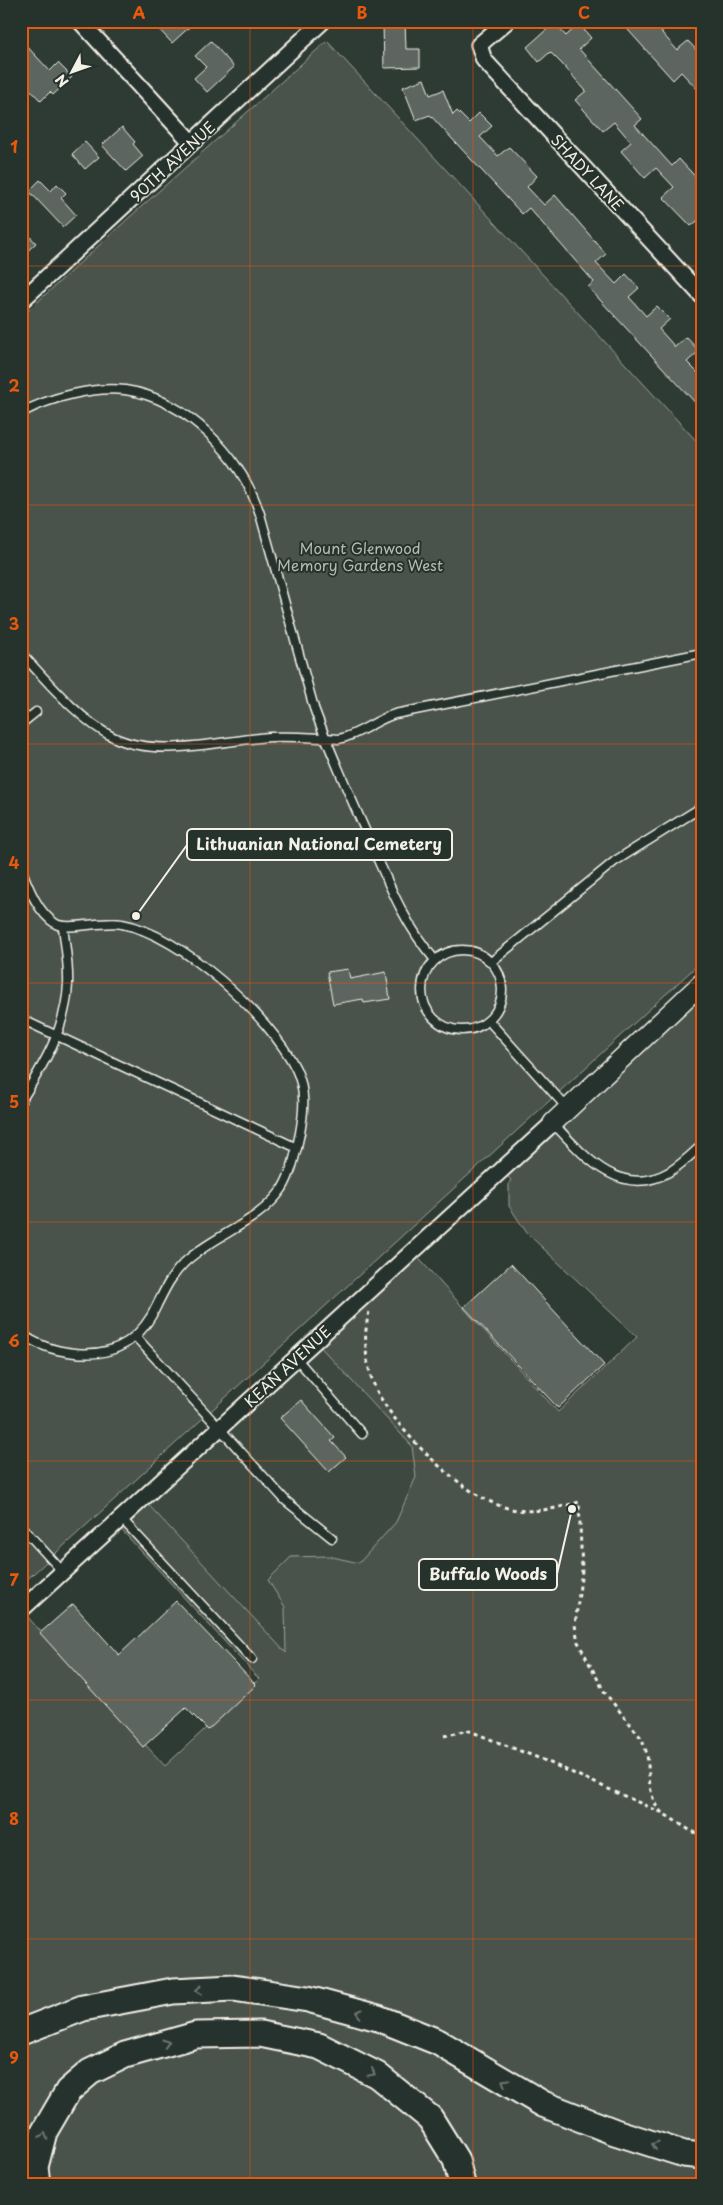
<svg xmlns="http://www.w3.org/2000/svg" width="723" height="2205" viewBox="0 0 723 2205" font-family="'Playpen Sans',sans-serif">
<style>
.built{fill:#3c4841}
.green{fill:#48524c;stroke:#9ea29a}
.building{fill:#5c655e;stroke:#f4f1e8}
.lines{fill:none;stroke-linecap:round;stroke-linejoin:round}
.service-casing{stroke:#f4f1e8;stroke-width:11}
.minor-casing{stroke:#f4f1e8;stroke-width:19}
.tertiary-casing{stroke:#f4f1e8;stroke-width:22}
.trunk-casing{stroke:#f4f1e8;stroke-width:29}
.path{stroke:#f4f1e8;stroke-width:3;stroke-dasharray:4 4;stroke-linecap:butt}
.service{stroke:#26332d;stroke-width:8}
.minor{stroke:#26332d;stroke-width:15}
.tertiary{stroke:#26332d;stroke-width:19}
.trunk{stroke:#26332d;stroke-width:25}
.oneway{stroke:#6e766e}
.grid{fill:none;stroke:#e8590c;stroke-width:1;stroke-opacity:0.55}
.labels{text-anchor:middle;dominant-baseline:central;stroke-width:4;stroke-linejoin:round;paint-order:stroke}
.street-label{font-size:15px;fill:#f4f1e8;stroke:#26332d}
.park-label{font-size:15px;fill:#b8b9b1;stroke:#26332d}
.leader{fill:none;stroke:#f4f1e8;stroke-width:2}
.callout-dot{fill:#f4f1e8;stroke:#26332d;stroke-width:2}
.callout{fill:#26332d;stroke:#f4f1e8;stroke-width:2}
.callout-label{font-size:16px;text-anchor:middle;font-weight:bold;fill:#f4f1e8}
.neatline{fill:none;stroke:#e8590c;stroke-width:2}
.grid-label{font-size:16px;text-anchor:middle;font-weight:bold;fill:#e8590c}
</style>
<rect width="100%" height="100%" fill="#2e3b34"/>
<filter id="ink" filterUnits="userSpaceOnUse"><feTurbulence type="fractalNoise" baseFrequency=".02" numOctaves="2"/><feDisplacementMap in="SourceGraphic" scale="10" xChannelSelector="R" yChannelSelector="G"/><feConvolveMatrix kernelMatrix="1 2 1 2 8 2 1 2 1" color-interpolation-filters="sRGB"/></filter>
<g filter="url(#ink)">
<path class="built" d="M 315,1341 L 457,1495 L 286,1654 L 144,1500 Z"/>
<g class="green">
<path d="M 327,41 L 702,447 L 702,961 L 21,1585 L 21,317 L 132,215 Z"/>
<path d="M 702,973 L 702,2146 L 659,2137 L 537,2089 L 411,2018 L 377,2005 L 323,1992 L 268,1983 L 21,2025 L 21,1613 L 23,1612 L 165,1766 L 259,1679 L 117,1525 L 144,1500 L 286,1653 L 285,1607 L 268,1580 L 291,1557 L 328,1556 L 359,1563 L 396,1522 L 416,1477 L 412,1446 L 315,1341 L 412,1251 L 558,1412 L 637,1337 L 527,1233 L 509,1206 L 509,1183 L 511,1180 L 500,1169 L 494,1175 Z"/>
<path d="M 200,1997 L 343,2013 L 702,2166 L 702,2184 L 471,2184 C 462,2166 453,2147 444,2129 C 440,2122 437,2112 432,2106 C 362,2027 240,2002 142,2038 C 129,2043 105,2050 94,2060 C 87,2067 83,2081 78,2090 C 61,2121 45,2152 28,2184 L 21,2184 L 21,2039 L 73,2020 Z"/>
<path d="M 215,2042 L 291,2047 L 361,2074 L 435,2138 L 452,2184 L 47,2184 C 49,2133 74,2086 123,2066 C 132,2062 143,2061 152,2058 C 173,2053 194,2047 215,2042 Z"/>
</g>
<g class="building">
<path d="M 151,21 L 196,21 L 172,43 Z"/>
<path d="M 394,21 L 405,21 L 406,49 L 420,49 L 420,67 L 384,68 L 383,22 Z"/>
<path d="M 620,21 L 674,21 L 661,32 L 677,50 L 688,41 L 701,55 L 696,59 L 702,64 L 702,94 L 681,72 L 673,80 Z"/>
<path d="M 554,23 L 566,36 L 579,24 L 591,38 L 579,49 L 642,119 L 635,125 L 672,166 L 679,159 L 702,184 L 702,217 L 691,226 L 663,197 L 674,187 L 656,168 L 645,178 L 621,151 L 631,142 L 614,122 L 603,131 L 575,100 L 586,91 L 562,64 L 550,52 L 539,62 L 527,47 Z"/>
<path d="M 21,40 L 50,71 L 58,63 L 72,77 L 53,95 L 50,92 L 41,101 L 21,80 L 21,71 L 28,66 L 21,59 Z"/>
<path d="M 211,41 L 234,67 L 207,92 L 194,78 L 206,67 L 195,56 Z"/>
<path d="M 424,79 L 430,95 L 443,90 L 453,115 L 457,111 L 469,123 L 479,113 L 492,126 L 480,137 L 498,156 L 509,147 L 537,176 L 527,187 L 544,205 L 555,195 L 606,254 L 596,263 L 616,284 L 626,274 L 639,288 L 629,297 L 646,316 L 657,306 L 670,319 L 659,329 L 675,347 L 686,337 L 699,351 L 687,362 L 702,377 L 702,410 L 588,287 L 594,282 L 529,208 L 522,214 L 430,115 L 416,120 L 403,87 Z"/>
<path d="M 122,127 L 135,142 L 133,144 L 143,156 L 126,171 L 102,145 Z"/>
<path d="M 85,142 L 99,157 L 85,169 L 72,154 Z"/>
<path d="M 40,180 L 51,191 L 57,184 L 66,193 L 61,198 L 76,215 L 63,227 L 29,191 Z"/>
<path d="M 21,227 L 36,243 L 21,257 Z"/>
<path d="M 348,969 L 350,979 L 386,972 L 390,999 L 364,1003 L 363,999 L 333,1004 L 327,972 Z"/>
<path d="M 511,1264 L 604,1365 L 558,1408 L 464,1307 Z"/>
<path d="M 301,1400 L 335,1438 L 331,1441 L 346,1457 L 329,1472 L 280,1418 Z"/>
<path d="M 176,1601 L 256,1685 L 208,1730 L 186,1708 L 143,1747 L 40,1633 L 73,1604 L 119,1655 Z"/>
</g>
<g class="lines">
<defs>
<g id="service">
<path d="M 21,413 C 48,398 94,386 125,390 C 187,399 241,456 260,514 L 314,708 C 330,752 350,796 369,839 C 388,882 404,924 435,960"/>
<path d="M 21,653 C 47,681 79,720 113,737 C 158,759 223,740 271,737 C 293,736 316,738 339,739 C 359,735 375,720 395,714 L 702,653"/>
<path d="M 21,724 L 36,712"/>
<path d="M 21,868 C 28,887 38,913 56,924 C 68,931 104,920 122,924 C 180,934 270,1016 296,1069 C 306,1090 304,1111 300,1133 C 296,1151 292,1173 282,1189 C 259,1223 213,1235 184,1263 C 171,1276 165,1289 157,1305 C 141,1340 114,1357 75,1353 C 56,1351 36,1345 21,1333"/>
<circle cx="462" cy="990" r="40"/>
<path d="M 491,962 L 615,861 L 702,807"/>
<path d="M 21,1019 L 297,1148"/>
<path d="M 489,1021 L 568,1109"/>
<path d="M 21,1101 C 44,1064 66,1028 68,984 C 69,965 65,945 63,926"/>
<path d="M 553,1123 C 583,1155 620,1200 669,1172 C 681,1165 691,1155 702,1145"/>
<path d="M 135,1336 L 286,1501 L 332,1538"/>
<path d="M 296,1358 L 362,1434"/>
<path d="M 121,1518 L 252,1659"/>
<path d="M 21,1526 L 63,1572"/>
</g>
<g id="minor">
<path d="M 80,21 L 191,142"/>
<path d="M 507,21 L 479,45 L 484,60 L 702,296"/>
<path d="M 21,301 L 323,21"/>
<path d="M 21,1610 L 553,1123"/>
</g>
<path id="tertiary" d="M 553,1123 L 702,983"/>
<g id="trunk">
<path d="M 21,2032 L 83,2008 L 173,1991 L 233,1988 L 308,1999 L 378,2018 L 438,2042 L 543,2104 L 615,2132 L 684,2154 L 702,2156"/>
<path d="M 37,2184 L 35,2167 L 44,2132 L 68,2091 L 90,2072 L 125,2055 L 196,2035 L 260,2034 L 319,2046 L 377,2075 L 430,2118 L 456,2160 L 462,2184"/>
</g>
</defs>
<use href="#service" class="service-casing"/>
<use href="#minor" class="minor-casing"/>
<use href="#tertiary" class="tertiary-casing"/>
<use href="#trunk" class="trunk-casing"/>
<g class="path">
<path d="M 369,1312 C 363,1335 365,1364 375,1387 C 393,1427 461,1495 504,1507 C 528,1515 555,1509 579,1502 L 582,1570 L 575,1625 L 578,1642 L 605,1693 L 642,1739 L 647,1754 L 650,1787 L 654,1802 L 661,1812 L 691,1831 L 702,1835"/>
<path d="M 444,1736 L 467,1730 L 546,1761 L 660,1812"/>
</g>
<use href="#service" class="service"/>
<use href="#minor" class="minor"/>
<use href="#tertiary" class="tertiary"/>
<use href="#trunk" class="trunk"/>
</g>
<defs><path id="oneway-chevron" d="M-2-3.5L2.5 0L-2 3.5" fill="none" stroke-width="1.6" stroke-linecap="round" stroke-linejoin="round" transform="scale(1.25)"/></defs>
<g class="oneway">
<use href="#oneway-chevron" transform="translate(199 1990) rotate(176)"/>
<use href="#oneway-chevron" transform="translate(359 2013) rotate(-165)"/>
<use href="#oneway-chevron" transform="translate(166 2043) rotate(-16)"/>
<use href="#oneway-chevron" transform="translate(372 2073) rotate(29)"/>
<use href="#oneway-chevron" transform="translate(505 2082) rotate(-150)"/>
<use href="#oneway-chevron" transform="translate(44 2136) rotate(-72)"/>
<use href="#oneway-chevron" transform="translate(655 2145) rotate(-162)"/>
</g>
</g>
<path class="grid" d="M 250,21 L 250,2184M 473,21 L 473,2184M 21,266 L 702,266M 21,505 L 702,505M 21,744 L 702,744M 21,983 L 702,983M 21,1222 L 702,1222M 21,1461 L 702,1461M 21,1700 L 702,1700M 21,1939 L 702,1939"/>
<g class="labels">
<g class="street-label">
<text transform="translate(172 161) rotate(-43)">90TH AVENUE</text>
<text transform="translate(588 172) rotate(47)">SHADY LANE</text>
<text transform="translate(287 1366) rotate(-43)">KEAN AVENUE</text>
</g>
<g class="park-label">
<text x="360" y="547">Mount Glenwood<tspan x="360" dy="17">Memory Gardens West</tspan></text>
</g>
</g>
<path class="leader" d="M136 916L187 845M572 1509L557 1574"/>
<g class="callout-dot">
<circle cx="136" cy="916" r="5"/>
<circle cx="572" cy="1509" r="5"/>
</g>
<g class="callout">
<rect x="187" y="829" width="265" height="31" rx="5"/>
<rect x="419" y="1559" width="138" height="31" rx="5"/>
</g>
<g class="callout-label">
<text x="319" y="850">Lithuanian National Cemetery</text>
<text x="488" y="1580">Buffalo Woods</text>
</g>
<rect width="723" height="2205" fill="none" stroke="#26332d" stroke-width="55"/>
<g transform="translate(72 72) rotate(229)" stroke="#26332d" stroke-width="4" paint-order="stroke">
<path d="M0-4L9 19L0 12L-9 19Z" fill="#f4f1e8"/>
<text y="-8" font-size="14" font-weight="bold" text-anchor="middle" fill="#f4f1e8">N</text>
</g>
<rect x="28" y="28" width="668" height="2150" class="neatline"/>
<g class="grid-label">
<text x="139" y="19">A</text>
<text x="362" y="19">B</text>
<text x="584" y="19">C</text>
<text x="14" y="153">1</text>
<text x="14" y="392">2</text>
<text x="14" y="630">3</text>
<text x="14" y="869">4</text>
<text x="14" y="1108">5</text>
<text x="14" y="1347">6</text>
<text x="14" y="1586">7</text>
<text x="14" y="1825">8</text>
<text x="14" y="2064">9</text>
</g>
</svg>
